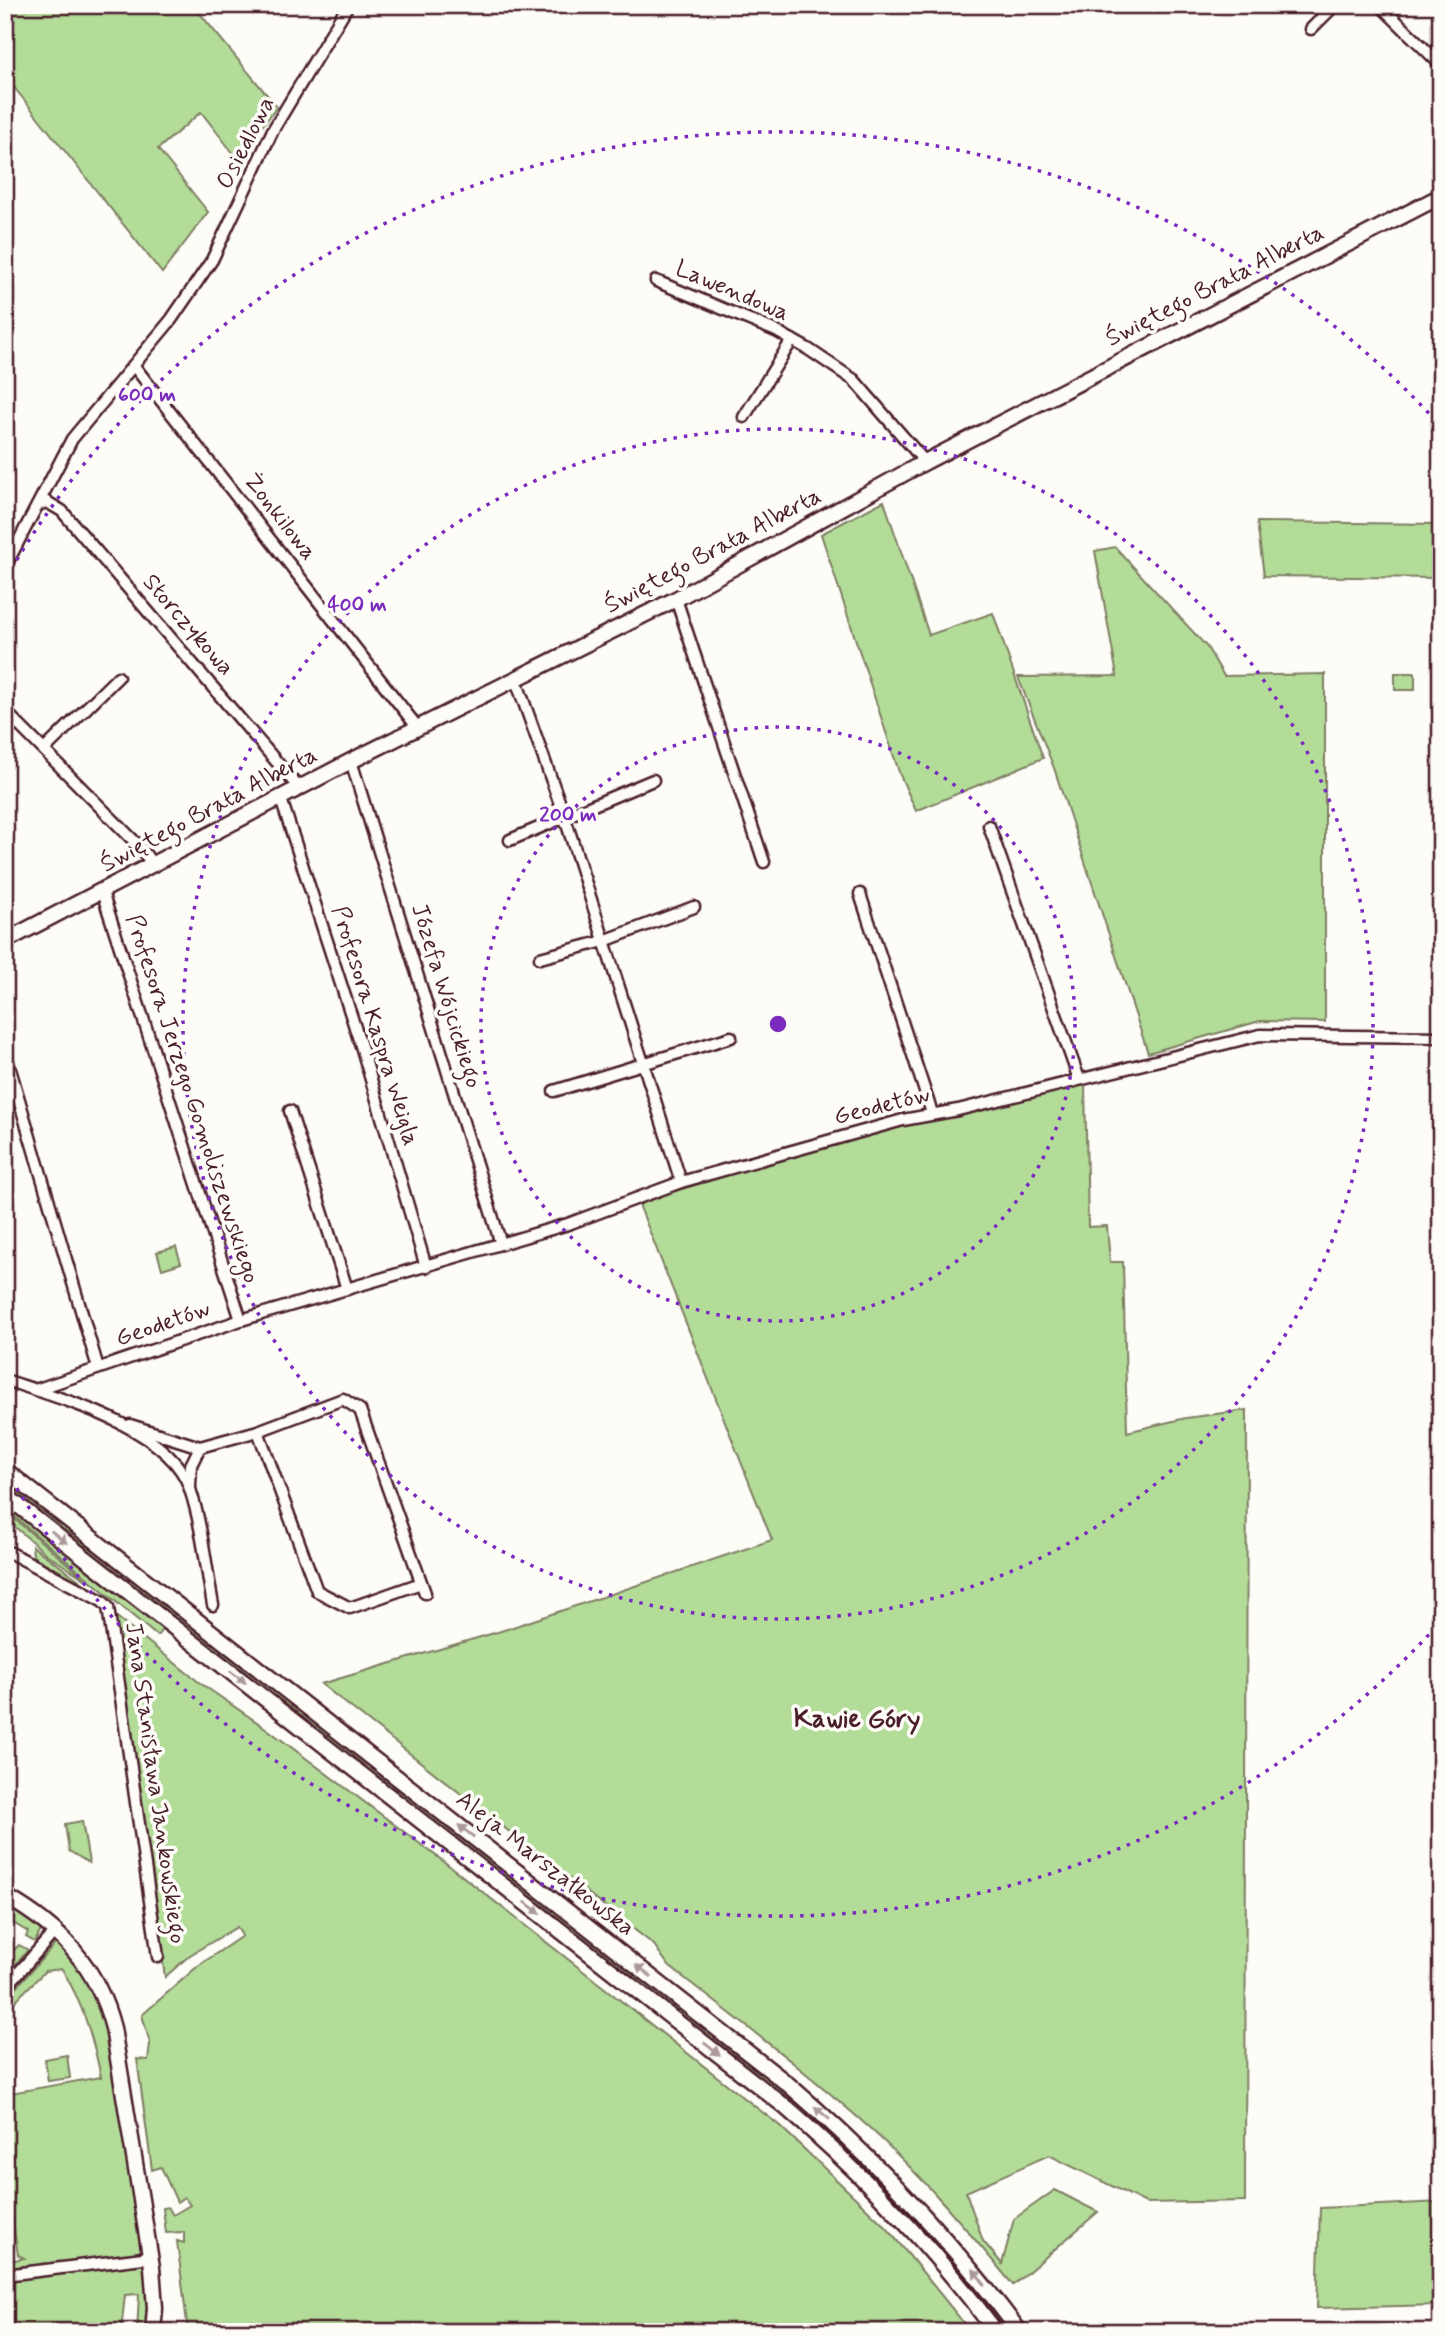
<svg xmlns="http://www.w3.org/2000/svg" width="1446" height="2337" viewBox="0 0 1446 2337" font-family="Mynerve,sans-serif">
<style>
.green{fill:#b3dc99;stroke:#7e7e62;stroke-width:2}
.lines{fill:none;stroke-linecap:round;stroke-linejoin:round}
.street-casing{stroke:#4a1f2b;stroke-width:15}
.secondary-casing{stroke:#4a1f2b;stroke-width:19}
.street{stroke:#fdfcf7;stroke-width:10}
.secondary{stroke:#fdfcf7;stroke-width:14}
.oneway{fill:#ac999b}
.ring{fill:none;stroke:#7b2cbf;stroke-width:3.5;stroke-dasharray:3.5 7}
.labels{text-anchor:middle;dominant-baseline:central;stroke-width:7;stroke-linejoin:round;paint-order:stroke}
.street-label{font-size:24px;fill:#4a1f2b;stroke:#fdfcf7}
.neighbourhood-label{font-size:26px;font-weight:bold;fill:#4a1f2b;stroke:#fdfcf7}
.centre{fill:#7b2cbf;stroke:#fdfcf7;stroke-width:3.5}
.ring-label{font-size:21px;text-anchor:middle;font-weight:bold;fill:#7b2cbf;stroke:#fdfcf7;stroke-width:7;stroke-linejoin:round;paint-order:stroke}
</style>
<rect width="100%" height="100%" fill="#fdfcf7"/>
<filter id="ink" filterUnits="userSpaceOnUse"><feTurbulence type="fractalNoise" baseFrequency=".0143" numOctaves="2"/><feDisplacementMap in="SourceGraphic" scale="14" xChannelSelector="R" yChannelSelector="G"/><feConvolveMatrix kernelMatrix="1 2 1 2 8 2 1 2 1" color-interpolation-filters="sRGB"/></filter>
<g filter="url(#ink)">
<g class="green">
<path d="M 5,5 L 193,5 L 277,107 L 237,158 L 201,112 L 158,149 L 208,212 L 162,273 L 5,76 Z"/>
<path d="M 884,501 L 929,635 L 993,613 L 1043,758 L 916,811 L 900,775 L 821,534 Z"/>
<path d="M 1257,522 L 1441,524 L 1441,578 L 1264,576 Z"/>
<path d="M 1115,547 L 1207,647 L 1224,676 L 1325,674 L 1325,1022 L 1260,1021 L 1148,1053 L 1054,768 L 1018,677 L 1117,676 L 1095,551 Z"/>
<rect x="1395" y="673" width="20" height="17"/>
<path d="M 1085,1084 L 1088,1227 L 1107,1226 L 1110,1262 L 1123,1262 L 1127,1432 L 1186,1418 L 1247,1410 L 1245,2201 L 1146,2203 L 1049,2155 L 966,2192 L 983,2241 L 1002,2264 L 1014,2219 L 1055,2190 L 1098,2212 L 1013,2285 C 969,2232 924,2178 873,2131 C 808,2072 738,2020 669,1966 L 654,1945 L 321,1684 L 501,1631 L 772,1540 L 638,1202 L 859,1136 Z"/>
<path d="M 176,1247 L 181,1263 L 162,1269 L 157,1252 Z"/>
<path d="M 5,1476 L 178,1611 L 172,1618 L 5,1488 Z"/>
<path d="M 5,1501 L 164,1627 L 157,1636 L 5,1509 Z"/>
<path d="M 5,1511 L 88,1581 L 46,1554 L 5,1518 Z"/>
<path d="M 32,1546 L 96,1592 L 33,1556 Z"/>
<path d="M 113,1614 L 200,1683 L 267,1729 L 447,1864 L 780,2126 L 887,2228 L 971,2332 L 188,2332 L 177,2241 L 184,2243 L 184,2232 L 166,2233 L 163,2208 L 168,2207 L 173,2215 L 190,2205 L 184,2197 L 177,2202 L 161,2167 L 152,2170 L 137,2059 L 148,2060 L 150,2043 L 142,2015 L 198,1966 L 242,1936 L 237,1927 L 190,1955 L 165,1977 Z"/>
<path d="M 182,1614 L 824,2122 L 906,2201 L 1014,2332 L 1003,2332 L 940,2250 L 844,2151 L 176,1621 Z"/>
<path d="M 82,1821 L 89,1863 L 69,1851 L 65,1824 Z"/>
<path d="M 5,1903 L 42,1928 L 35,1942 L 26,1937 L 28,1932 L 5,1918 Z"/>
<path d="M 56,1943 L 60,1944 L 93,1986 L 108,2029 L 145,2254 L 5,2270 L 5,2262 L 24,2258 L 18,2255 L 5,2171 L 5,2094 L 101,2077 C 93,2038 83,2004 62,1969 L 45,1971 L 5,2011 L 5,2000 Z"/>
<path d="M 5,1944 L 15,1949 L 19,1945 L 28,1950 L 5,1976 Z"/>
<path d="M 67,2055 L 70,2078 L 48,2081 L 45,2059 Z"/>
<path d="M 1441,2202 L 1441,2305 L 1317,2308 L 1320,2208 Z"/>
<path d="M 145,2262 L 149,2305 L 146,2332 L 137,2332 L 139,2294 L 125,2295 L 121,2332 L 5,2332 L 5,2278 Z"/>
</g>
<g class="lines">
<defs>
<g id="street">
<path d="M 1380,5 L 1441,65"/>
<path d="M 1311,29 L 1335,5"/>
<path d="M 656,281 L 776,331 L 808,349 L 854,380 L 925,462"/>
<path d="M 134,366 L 418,728"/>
<path d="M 744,417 L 792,340"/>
<path d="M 38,505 L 47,502 L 62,511 L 299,788"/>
<path d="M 5,567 L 72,439 L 171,320 L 212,260 L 273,130 L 348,5"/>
<path d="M 676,599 L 764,862"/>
<path d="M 516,680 L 565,818 L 681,1182"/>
<path d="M 5,711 L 142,849 L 153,866"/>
<path d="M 44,750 L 118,677"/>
<path d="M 351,761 L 501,1244"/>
<path d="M 281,799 L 362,1049 L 426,1267"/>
<path d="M 989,826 L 1079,1079"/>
<path d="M 510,840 L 653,780"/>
<path d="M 102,892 L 241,1320"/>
<path d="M 860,894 L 932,1113"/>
<path d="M 540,958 L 604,941 L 694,907"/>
<path d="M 5,1052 L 98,1368"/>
<path d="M 554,1091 L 731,1037"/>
<path d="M 290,1111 L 347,1289"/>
<path d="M 5,1380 C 59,1398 171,1428 190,1489 C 202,1525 206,1567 213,1605"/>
<path d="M 35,1390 L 241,1320 L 568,1224 L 681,1182 L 903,1120 L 958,1110 L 1260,1035 L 1441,1037"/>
<path d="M 130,1425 L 200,1447 L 258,1431 L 343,1399 L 360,1410 L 425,1593"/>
<path d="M 258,1431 L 317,1591 L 350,1608 L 421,1583"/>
<path d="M 190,1486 L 191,1465 L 200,1447"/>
<path d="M 5,1550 L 102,1601 L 108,1607 L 158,1957"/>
<path d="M 5,1988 L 56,1930"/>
<path d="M 5,2275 L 151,2257"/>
</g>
<g id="secondary">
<path d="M 5,941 L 351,761 L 676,599 L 925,462 L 1441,196"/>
<path d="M 5,1470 L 789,2085 C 876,2160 951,2240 1020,2332"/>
<path d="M 5,1495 L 783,2105 C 863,2174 933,2247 996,2332"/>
<path d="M 5,1896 C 60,1927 97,1966 113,2028 L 152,2267 L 155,2308 L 153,2332"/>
</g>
</defs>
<use href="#street" class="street-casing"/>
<use href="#secondary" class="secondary-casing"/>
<use href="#street" class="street"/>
<use href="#secondary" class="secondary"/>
</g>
<defs><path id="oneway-solid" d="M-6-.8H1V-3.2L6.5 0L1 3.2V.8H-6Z" transform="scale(1.75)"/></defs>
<g class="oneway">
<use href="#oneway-solid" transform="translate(59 1537) rotate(38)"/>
<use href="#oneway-solid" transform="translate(238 1677) rotate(38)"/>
<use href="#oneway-solid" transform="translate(466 1831) rotate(-142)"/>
<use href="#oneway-solid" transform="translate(533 1908) rotate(38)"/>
<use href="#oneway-solid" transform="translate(644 1971) rotate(-142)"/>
<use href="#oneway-solid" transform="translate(712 2049) rotate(38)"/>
<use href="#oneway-solid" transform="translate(822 2113) rotate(-140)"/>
<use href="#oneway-solid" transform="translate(979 2277) rotate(-127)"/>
</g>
</g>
<g class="ring">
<circle cx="778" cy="1024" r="297"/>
<circle cx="778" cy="1024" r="595"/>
<path d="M1436 1627A892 892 0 0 1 6 1470M6 578A892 892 0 0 1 1436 421"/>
</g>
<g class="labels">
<g class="street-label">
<text transform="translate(246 143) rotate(-63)">Osiedlowa</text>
<text transform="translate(1215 286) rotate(-27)">Świętego Brata Alberta</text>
<text transform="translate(732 291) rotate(23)">Lawendowa</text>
<text transform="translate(280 517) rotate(52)">Żonkilowa</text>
<text transform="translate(713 551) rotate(-28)">Świętego Brata Alberta</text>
<text transform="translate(188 625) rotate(49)">Storczykowa</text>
<text transform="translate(209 810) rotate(-28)">Świętego Brata Alberta</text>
<text transform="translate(446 996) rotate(73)">Józefa Wójcickiego</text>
<text transform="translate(375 1026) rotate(73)">Profesora Kaspra Weigla</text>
<text transform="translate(192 1099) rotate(72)">Profesora Jerzego Gomoliszewskiego</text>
<text transform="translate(882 1106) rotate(-14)">Geodetów</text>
<text transform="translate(163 1324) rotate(-19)">Geodetów</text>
<text transform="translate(155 1783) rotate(82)">Jana Stanisława Jankowskiego</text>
<text transform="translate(545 1864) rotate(38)">Aleja Marszałkowska</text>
</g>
<g class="neighbourhood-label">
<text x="857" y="1720">Kawie Góry</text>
</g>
</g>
<circle cx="778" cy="1024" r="10" class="centre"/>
<g class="ring-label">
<text x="147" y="401">600 m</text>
<text x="357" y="611">400 m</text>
<text x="568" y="821">200 m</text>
</g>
<rect width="1446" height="2337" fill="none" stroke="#fdfcf7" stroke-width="28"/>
<rect x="14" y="14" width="1418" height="2309" fill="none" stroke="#4a1f2b" stroke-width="2.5" filter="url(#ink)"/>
</svg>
